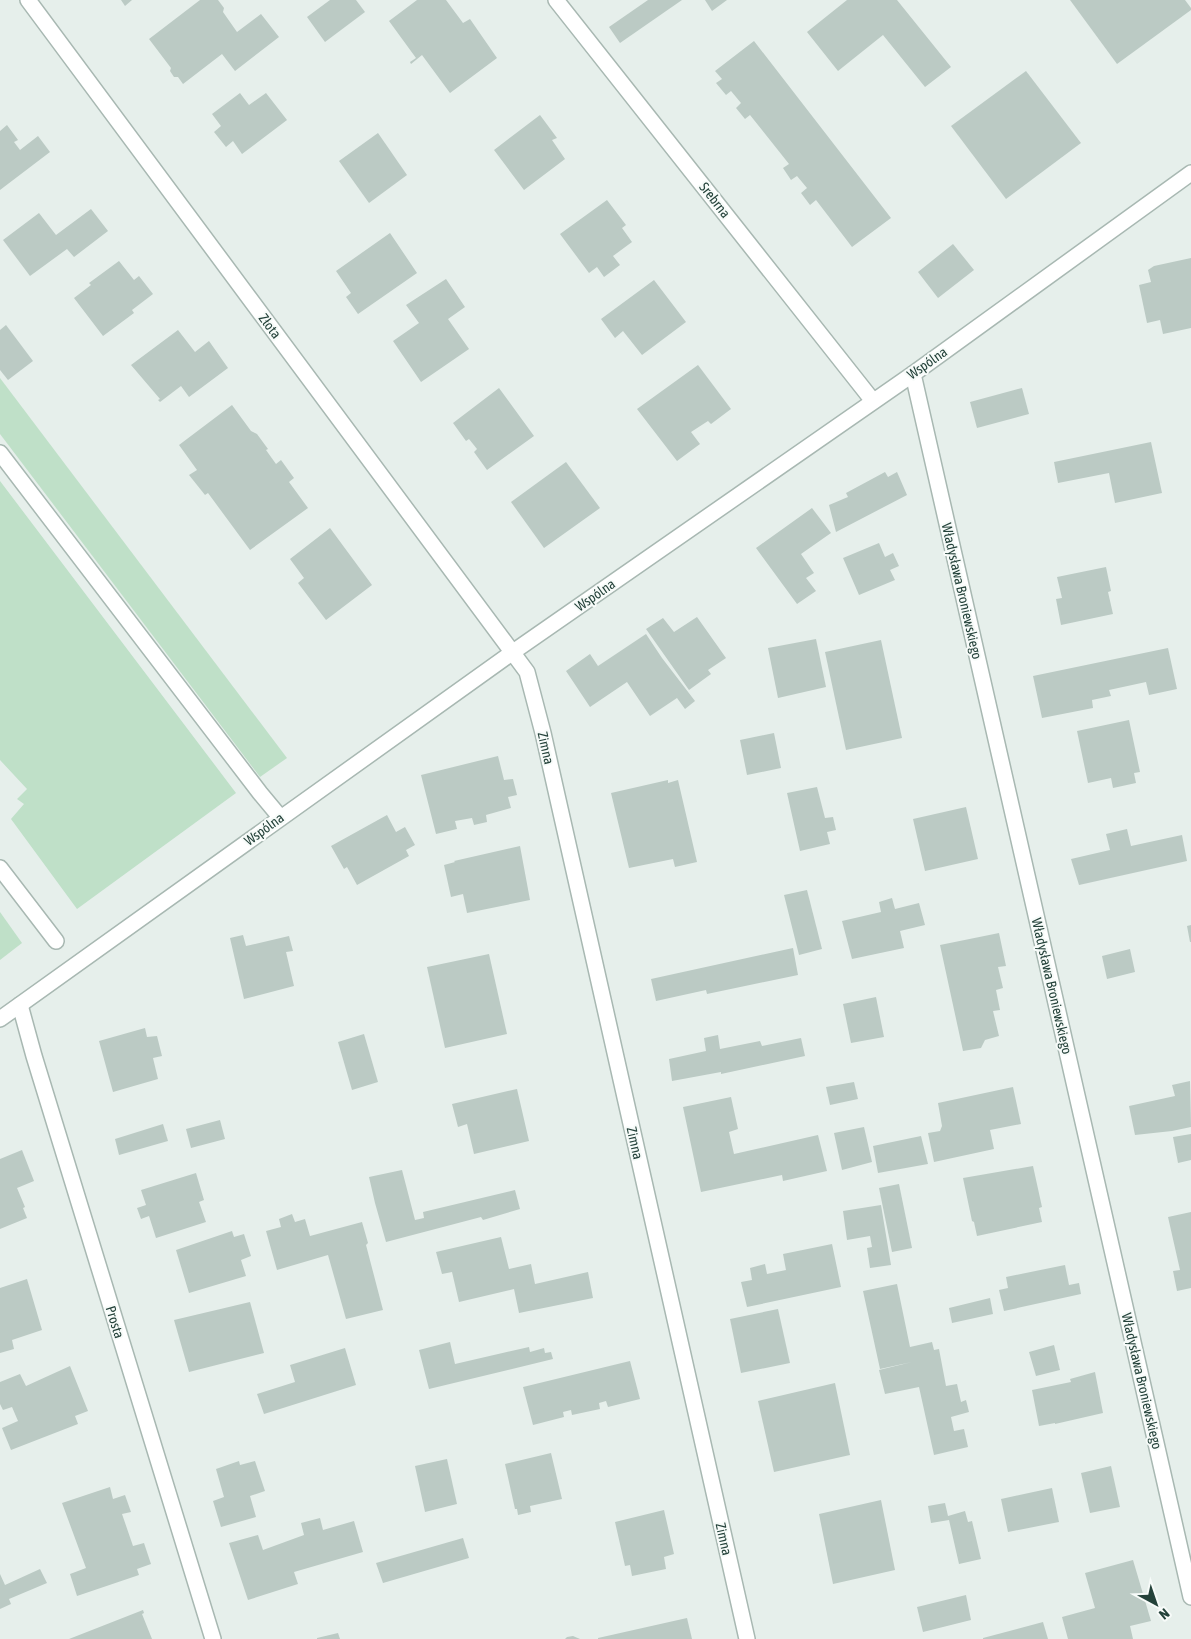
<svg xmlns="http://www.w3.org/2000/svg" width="1191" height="1639" viewBox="0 0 1191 1639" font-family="'Asap Condensed',sans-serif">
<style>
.green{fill:#bfe0c8}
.building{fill:#bbcac4}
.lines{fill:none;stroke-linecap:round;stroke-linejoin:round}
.service-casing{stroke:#a8b8b2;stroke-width:18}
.pedestrian-casing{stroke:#a8b8b2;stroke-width:18}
.minor-casing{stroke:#a8b8b2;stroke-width:18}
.service{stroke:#fff;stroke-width:15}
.pedestrian{stroke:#fff;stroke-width:15}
.minor{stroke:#fff;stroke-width:15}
.labels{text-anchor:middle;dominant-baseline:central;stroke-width:4;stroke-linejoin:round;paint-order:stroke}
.street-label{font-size:14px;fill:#24423a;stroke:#f7fbf9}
</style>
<rect width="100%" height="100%" fill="#e6efeb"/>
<g class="green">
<path d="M 0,378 L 287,758 L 260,777 L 0,434 Z"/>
<path d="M 0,481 L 236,793 L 77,909 L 11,819 L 24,804 L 17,799 L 27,789 L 0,760 Z"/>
<path d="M 0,912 L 22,943 L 0,960 Z"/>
</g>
<g class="building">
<path d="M 121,0 L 132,0 L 125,6 Z"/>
<path d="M 200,0 L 218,0 L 224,8 L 223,12 L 237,32 L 261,14 L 279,37 L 235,71 L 222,54 L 183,84 L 178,77 L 174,77 L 170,71 L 171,68 L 149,39 Z"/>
<path d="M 330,0 L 356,0 L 365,12 L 325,42 L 307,17 Z"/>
<path d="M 417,0 L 446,0 L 463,23 L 470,19 L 497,58 L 450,93 L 422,55 L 411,64 L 410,62 L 416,58 L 389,21 Z"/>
<path d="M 648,0 L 682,0 L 620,43 L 609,27 Z"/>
<path d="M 705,0 L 727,0 L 712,11 Z"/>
<path d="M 847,0 L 897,0 L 951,67 L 925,87 L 883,35 L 838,71 L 807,32 Z"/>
<path d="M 1070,0 L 1185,0 L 1191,8 L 1191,10 L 1117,64 Z"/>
<path d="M 754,41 L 891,218 L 852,247 L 816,200 L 810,205 L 801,193 L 807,188 L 797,176 L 791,180 L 783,168 L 789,164 L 750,115 L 745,119 L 736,108 L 741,103 L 731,91 L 726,95 L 716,83 L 722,79 L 715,71 Z"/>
<path d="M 1026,71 L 1081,143 L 1006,199 L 951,126 Z"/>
<path d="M 240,93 L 249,105 L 266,93 L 287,120 L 242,154 L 233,141 L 226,147 L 214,132 L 221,126 L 212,114 Z"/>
<path d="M 540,115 L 557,138 L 552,140 L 565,159 L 524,190 L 494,150 Z"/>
<path d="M 7,125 L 18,140 L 14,142 L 20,150 L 38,136 L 50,152 L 0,190 L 0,131 Z"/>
<path d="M 378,133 L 407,175 L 369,203 L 339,161 Z"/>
<path d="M 607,200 L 626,225 L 622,228 L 632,242 L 613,256 L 620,265 L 604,277 L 597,267 L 589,273 L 560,234 Z"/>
<path d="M 91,209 L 108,231 L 74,257 L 67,249 L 30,276 L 3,240 L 39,213 L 56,235 Z"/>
<path d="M 390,233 L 417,273 L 358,314 L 346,297 L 351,293 L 336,271 Z"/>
<path d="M 953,244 L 974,270 L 938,298 L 918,272 Z"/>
<path d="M 1191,258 L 1191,328 L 1163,334 L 1160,320 L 1147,323 L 1139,285 L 1151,282 L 1148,270 L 1154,266 Z"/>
<path d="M 119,261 L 134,280 L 139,276 L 153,294 L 132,310 L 134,313 L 103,336 L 74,298 L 91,285 L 89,283 Z"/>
<path d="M 446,279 L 465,307 L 448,319 L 469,349 L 421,382 L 393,341 L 419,323 L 406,305 Z"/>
<path d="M 654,280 L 686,322 L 642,355 L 623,331 L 615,338 L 601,319 Z"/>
<path d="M 6,325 L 33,361 L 8,380 L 0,370 L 0,330 Z"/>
<path d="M 178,330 L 195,352 L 209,341 L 228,368 L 189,397 L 181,386 L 160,402 L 158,400 L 160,399 L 131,365 Z"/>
<path d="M 698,365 L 731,409 L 711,424 L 708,421 L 691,432 L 700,444 L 677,461 L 637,409 Z"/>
<path d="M 499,388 L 534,436 L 487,470 L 474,452 L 477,449 L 469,439 L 466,441 L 453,423 Z"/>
<path d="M 1022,388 L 1029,414 L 977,428 L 970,402 Z"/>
<path d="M 232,405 L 251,431 L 257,434 L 268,449 L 266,450 L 276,464 L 281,460 L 294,478 L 289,482 L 308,508 L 250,550 L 208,493 L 205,495 L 189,475 L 197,470 L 179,445 Z"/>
<path d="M 1151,442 L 1162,493 L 1115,503 L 1109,473 L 1058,483 L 1054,462 Z"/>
<path d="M 566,462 L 600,508 L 544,548 L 511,502 Z"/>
<path d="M 885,472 L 888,477 L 897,472 L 907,495 L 836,532 L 829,505 L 848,497 L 846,493 Z"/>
<path d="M 812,508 L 831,533 L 801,554 L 814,573 L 806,578 L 816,591 L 797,604 L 756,548 Z"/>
<path d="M 330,528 L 372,585 L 326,620 L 298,583 L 304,578 L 290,559 Z"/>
<path d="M 879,543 L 885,557 L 893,553 L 899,566 L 890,570 L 895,580 L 859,595 L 843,558 Z"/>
<path d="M 1106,567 L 1111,591 L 1108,592 L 1113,614 L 1061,625 L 1056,599 L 1062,598 L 1057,577 Z"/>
<path d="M 697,617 L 726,658 L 708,670 L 711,674 L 689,690 L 646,629 L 663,618 L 674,632 Z"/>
<path d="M 646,634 L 662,658 L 695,701 L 685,709 L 677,698 L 650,716 L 627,682 L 590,707 L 566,671 L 590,654 L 598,666 Z"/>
<path d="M 816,639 L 826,687 L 778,698 L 768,648 Z"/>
<path d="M 881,640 L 902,738 L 846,750 L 825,652 Z"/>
<path d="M 1168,648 L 1177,689 L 1149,695 L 1146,682 L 1109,690 L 1111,696 L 1092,700 L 1093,708 L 1042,718 L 1033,676 Z"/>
<path d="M 1129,720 L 1140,772 L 1134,773 L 1136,783 L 1113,788 L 1111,778 L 1088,783 L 1077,731 Z"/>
<path d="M 774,733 L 781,768 L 747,775 L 740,740 Z"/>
<path d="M 498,756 L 504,780 L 513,779 L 517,795 L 508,797 L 511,808 L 486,815 L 487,822 L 474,825 L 472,818 L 455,821 L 457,829 L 436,834 L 421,775 Z"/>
<path d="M 668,780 L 668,783 L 678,780 L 697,862 L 675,867 L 673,859 L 629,868 L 611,793 Z"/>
<path d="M 817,787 L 825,818 L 833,817 L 836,830 L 827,832 L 830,844 L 800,851 L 787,793 Z"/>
<path d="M 966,807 L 978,859 L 925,871 L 913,819 Z"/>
<path d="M 387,815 L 396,832 L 405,827 L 415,845 L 406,850 L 409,856 L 357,885 L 347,867 L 344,869 L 331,846 Z"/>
<path d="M 1127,829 L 1131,846 L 1182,835 L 1187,861 L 1079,885 L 1071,859 L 1110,850 L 1106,834 Z"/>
<path d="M 520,846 L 530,900 L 467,913 L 463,894 L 451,897 L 444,865 L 455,862 L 454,861 Z"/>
<path d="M 807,890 L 822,949 L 799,955 L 784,895 Z"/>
<path d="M 892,898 L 895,909 L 919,903 L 925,925 L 900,931 L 904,948 L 852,959 L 842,921 L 881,912 L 879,902 Z"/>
<path d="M 1191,925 L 1191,942 L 1190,942 L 1187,926 Z"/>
<path d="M 999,933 L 1006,966 L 998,967 L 1003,988 L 996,990 L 1000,1010 L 993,1011 L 999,1036 L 985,1040 L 981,1048 L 963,1051 L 940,945 Z"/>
<path d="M 243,935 L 246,946 L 289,936 L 293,951 L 286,952 L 294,986 L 244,999 L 230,938 Z"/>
<path d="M 793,948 L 798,975 L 707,994 L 706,990 L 656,1001 L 651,979 Z"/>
<path d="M 1130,949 L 1135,972 L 1107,979 L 1102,956 Z"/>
<path d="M 489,954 L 507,1034 L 445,1048 L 427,967 Z"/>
<path d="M 876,997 L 884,1037 L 851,1043 L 843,1004 Z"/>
<path d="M 145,1028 L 147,1037 L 157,1036 L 162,1056 L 153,1058 L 158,1079 L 113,1092 L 99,1041 Z"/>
<path d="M 364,1034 L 378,1082 L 352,1090 L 338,1042 Z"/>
<path d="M 718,1035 L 720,1049 L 760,1041 L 762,1046 L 801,1038 L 805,1056 L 721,1074 L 721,1072 L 672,1081 L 669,1059 L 706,1051 L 704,1038 Z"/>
<path d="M 1190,1081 L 1191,1127 L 1172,1131 L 1135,1135 L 1129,1106 L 1175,1096 L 1172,1085 Z"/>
<path d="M 854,1082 L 858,1099 L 830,1105 L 826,1087 Z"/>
<path d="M 1013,1087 L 1021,1124 L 990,1130 L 994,1149 L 934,1162 L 928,1133 L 940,1131 L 942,1126 L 938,1103 Z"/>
<path d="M 517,1089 L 529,1141 L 474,1154 L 467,1124 L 458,1127 L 452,1104 Z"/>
<path d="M 731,1097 L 738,1129 L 729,1132 L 734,1154 L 818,1135 L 827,1171 L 783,1181 L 782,1175 L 701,1192 L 683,1107 Z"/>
<path d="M 220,1120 L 225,1139 L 191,1148 L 186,1129 Z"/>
<path d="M 163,1124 L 168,1141 L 119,1155 L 115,1139 Z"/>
<path d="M 864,1127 L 872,1162 L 842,1170 L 834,1133 Z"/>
<path d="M 1191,1134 L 1191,1160 L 1178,1163 L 1173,1137 Z"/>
<path d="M 921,1136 L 928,1164 L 878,1173 L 873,1146 Z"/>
<path d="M 22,1150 L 34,1181 L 17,1188 L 25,1207 L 23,1208 L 27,1218 L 0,1229 L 0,1159 Z"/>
<path d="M 1033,1166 L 1042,1207 L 1039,1208 L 1042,1222 L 977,1236 L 974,1222 L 972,1221 L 963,1178 Z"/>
<path d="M 402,1170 L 415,1220 L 424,1218 L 423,1212 L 515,1190 L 520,1209 L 483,1220 L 481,1217 L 386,1242 L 375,1203 L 369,1177 Z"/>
<path d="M 196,1173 L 204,1200 L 199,1202 L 206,1222 L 156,1238 L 149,1216 L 141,1219 L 137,1208 L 146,1205 L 141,1190 Z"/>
<path d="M 899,1184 L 912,1248 L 892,1252 L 879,1188 Z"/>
<path d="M 881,1205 L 891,1265 L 870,1268 L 867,1248 L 872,1247 L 870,1236 L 847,1240 L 843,1211 Z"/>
<path d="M 1191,1212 L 1191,1288 L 1177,1291 L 1173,1271 L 1180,1270 L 1168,1217 Z"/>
<path d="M 292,1214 L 295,1222 L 305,1219 L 310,1236 L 362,1222 L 368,1243 L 366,1245 L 383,1310 L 346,1319 L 328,1255 L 277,1270 L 266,1231 L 281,1227 L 279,1219 Z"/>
<path d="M 232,1231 L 234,1237 L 244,1234 L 251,1256 L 241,1260 L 246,1276 L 189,1293 L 176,1250 Z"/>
<path d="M 501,1237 L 509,1269 L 531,1264 L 535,1284 L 588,1272 L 593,1298 L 519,1313 L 514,1289 L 459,1302 L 452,1272 L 442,1274 L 436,1252 Z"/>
<path d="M 832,1244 L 841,1287 L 747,1307 L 741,1282 L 752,1280 L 750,1268 L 765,1264 L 767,1274 L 786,1270 L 783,1254 Z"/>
<path d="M 1065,1265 L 1069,1285 L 1079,1283 L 1081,1294 L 1004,1311 L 999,1290 L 1008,1288 L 1006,1277 Z"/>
<path d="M 27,1279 L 42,1330 L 12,1340 L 14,1349 L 0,1353 L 0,1288 Z"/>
<path d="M 897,1284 L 910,1347 L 932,1342 L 934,1350 L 939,1349 L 946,1386 L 957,1384 L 961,1402 L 966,1400 L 969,1412 L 951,1417 L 954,1431 L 964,1429 L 968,1447 L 934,1455 L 919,1387 L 885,1394 L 879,1370 L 912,1362 L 880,1369 L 863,1291 Z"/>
<path d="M 990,1298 L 993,1314 L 952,1323 L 949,1308 Z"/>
<path d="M 250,1302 L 264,1353 L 189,1372 L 174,1320 Z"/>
<path d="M 778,1309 L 790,1363 L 741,1373 L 730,1319 Z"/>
<path d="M 450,1342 L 455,1364 L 529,1347 L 530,1352 L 544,1348 L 545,1353 L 551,1352 L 553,1359 L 429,1389 L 419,1350 Z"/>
<path d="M 1054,1345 L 1060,1370 L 1036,1376 L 1029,1352 Z"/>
<path d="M 345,1348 L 356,1385 L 264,1414 L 257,1394 L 295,1382 L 290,1365 Z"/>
<path d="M 630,1361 L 640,1399 L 608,1407 L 606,1401 L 599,1403 L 600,1409 L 572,1415 L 571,1410 L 563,1412 L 564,1417 L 533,1425 L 523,1387 Z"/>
<path d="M 70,1366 L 88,1411 L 75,1416 L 78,1424 L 11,1450 L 2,1428 L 18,1421 L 12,1407 L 3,1410 L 0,1404 L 0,1382 L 20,1374 L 26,1386 Z"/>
<path d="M 1095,1372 L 1103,1413 L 1055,1424 L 1055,1423 L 1039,1426 L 1032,1390 L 1071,1382 L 1070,1379 Z"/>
<path d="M 835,1383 L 850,1455 L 774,1472 L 758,1401 Z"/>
<path d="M 551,1453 L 562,1499 L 530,1506 L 531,1512 L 518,1515 L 517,1509 L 515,1509 L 505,1464 Z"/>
<path d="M 447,1459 L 457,1504 L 425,1512 L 415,1466 Z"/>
<path d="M 239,1461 L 240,1465 L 255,1461 L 265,1491 L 250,1496 L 256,1517 L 221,1527 L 213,1501 L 224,1497 L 216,1469 Z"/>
<path d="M 1111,1466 L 1120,1507 L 1090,1513 L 1081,1473 Z"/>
<path d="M 110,1487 L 113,1499 L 125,1495 L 131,1512 L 122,1514 L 133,1546 L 144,1543 L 151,1564 L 137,1569 L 139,1575 L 77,1596 L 70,1574 L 86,1568 L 62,1503 Z"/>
<path d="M 1052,1488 L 1059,1522 L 1008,1532 L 1001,1499 Z"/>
<path d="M 881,1500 L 895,1570 L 833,1584 L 819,1514 Z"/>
<path d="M 945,1503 L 948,1516 L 965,1511 L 968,1522 L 972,1521 L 981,1559 L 959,1564 L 949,1520 L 931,1523 L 928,1506 Z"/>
<path d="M 664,1510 L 674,1554 L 664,1557 L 666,1569 L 632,1576 L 630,1565 L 625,1566 L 615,1522 Z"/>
<path d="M 320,1518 L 323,1530 L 354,1521 L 363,1552 L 294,1572 L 298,1584 L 248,1600 L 229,1543 L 258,1535 L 263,1550 L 304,1535 L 301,1523 Z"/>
<path d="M 463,1538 L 469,1558 L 383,1583 L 376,1563 Z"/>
<path d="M 1133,1560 L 1151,1621 L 1130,1626 L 1133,1639 L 1068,1639 L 1062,1617 L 1095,1608 L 1085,1573 Z"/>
<path d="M 40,1569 L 47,1583 L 9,1599 L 11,1604 L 0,1609 L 0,1574 L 5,1585 Z"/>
<path d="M 966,1595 L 971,1620 L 923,1632 L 917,1607 Z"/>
<path d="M 143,1610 L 144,1613 L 142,1614 L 152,1639 L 69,1639 Z"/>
<path d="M 687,1618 L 692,1639 L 598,1639 L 598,1638 Z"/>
<path d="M 1043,1622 L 1048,1639 L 983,1639 L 983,1638 Z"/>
<path d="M 338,1633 L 340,1639 L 317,1639 L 317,1638 Z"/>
<path d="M 573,1636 L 580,1639 L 565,1639 L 567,1637 Z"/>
</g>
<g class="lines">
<defs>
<path id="service" d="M 0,453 L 260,793 L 280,817"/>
<path id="pedestrian" d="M 0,868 L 56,941"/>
<g id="minor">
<path d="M 28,0 L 527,672 L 543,733 L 747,1639"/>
<path d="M 556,0 L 873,401"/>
<path d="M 913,374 L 1191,1597"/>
<path d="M 20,1005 L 34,1056 L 213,1639"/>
<path d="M 0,1019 L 513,652 L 913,374 L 1191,173"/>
</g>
</defs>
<use href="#service" class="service-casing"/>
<use href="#pedestrian" class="pedestrian-casing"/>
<use href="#minor" class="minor-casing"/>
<use href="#service" class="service"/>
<use href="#pedestrian" class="pedestrian"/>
<use href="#minor" class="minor"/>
</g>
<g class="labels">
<g class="street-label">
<text transform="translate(715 200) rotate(52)">Srebrna</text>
<text transform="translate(270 326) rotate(53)">Złota</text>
<text transform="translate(927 363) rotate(-35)">Wspólna</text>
<text transform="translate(962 591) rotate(77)">Władysława Broniewskiego</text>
<text transform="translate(595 595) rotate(-35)">Wspólna</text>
<text transform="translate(546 748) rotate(77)">Zimna</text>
<text transform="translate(264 829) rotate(-36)">Wspólna</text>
<text transform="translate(1052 986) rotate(77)">Władysława Broniewskiego</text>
<text transform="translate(635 1143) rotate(77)">Zimna</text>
<text transform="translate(115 1322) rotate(73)">Prosta</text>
<text transform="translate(1142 1381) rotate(77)">Władysława Broniewskiego</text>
<text transform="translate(724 1539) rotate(77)">Zimna</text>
</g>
</g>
<g transform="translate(1156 1604) rotate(140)" stroke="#f7fbf9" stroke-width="4" paint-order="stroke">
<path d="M0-4L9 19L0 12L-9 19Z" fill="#24423a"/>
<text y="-8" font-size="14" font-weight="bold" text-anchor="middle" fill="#24423a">N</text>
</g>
</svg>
